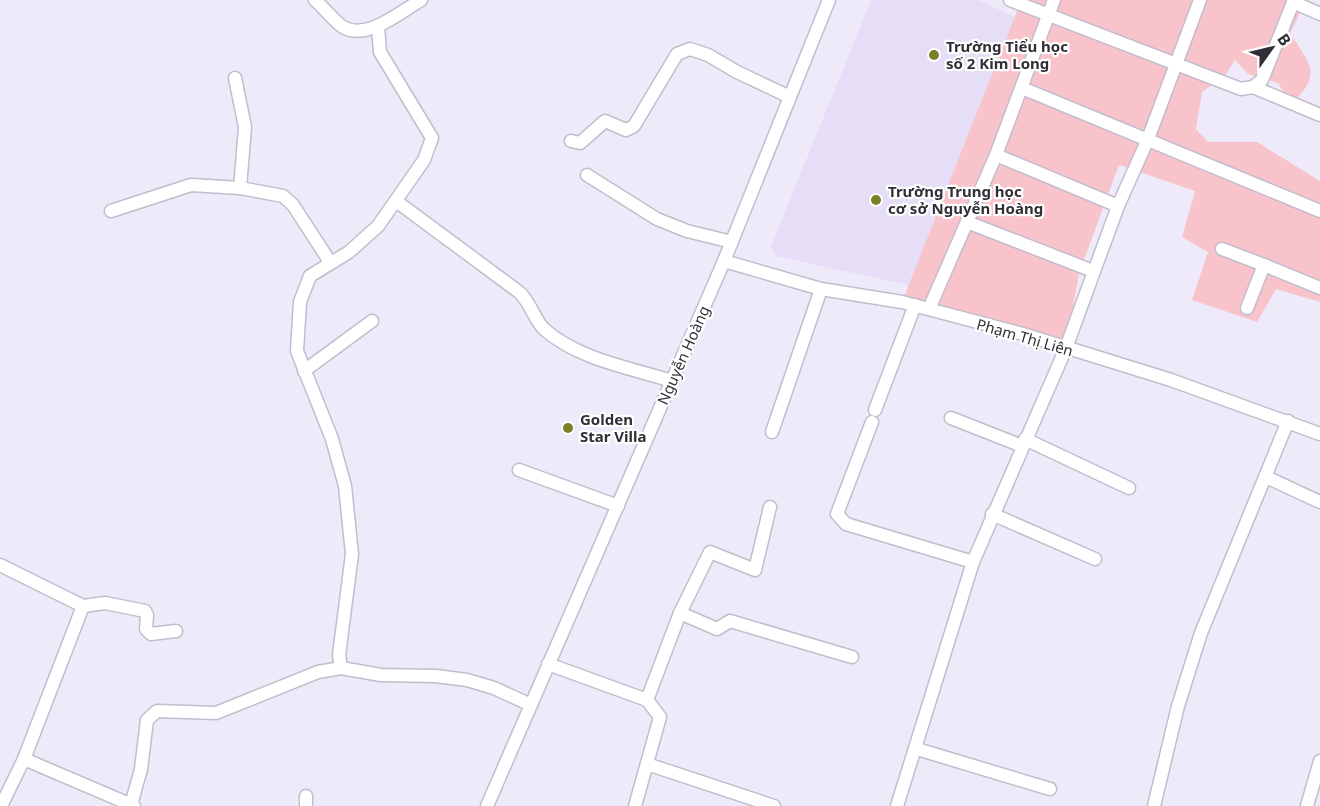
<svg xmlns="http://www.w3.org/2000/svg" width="1320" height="806" viewBox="0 0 1320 806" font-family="'Noto Sans',sans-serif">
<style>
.built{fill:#e5def6}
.green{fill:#f9c3cc}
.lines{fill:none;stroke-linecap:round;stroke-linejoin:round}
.minor-casing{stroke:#c2bdcd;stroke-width:15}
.minor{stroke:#fff;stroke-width:12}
.poi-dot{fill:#7c7f28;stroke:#fff;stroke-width:2}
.labels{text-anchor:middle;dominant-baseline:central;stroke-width:4.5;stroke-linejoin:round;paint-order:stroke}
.poi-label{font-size:15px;font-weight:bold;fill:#312f36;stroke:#fff;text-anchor:start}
.street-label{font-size:15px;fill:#312f36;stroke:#fff}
</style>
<rect width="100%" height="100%" fill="#eeeafa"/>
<path class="built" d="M 871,0 L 977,0 L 1032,24 L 917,287 L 776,256 L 771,247 Z"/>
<path class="green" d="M 1019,0 L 1306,0 L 1290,34 C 1314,67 1320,77 1291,104 L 1278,83 L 1248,74 L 1235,60 L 1224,77 L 1202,92 L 1196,129 L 1208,142 L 1257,142 L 1320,181 L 1320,302 L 1276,289 L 1257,322 L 1192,300 L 1208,252 L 1182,237 L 1195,191 L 1119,165 L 1079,273 L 1066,348 L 902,302 L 1021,1 Z"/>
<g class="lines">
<defs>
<g id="minor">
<path d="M 315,0 C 324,8 333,20 343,27 C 367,41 400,12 421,0"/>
<path d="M 1010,0 L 1241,89 L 1253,87 L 1262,80 L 1294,0"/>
<path d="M 1293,2 L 1320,14"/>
<path d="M 378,27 L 380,52 L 432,138 L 424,160 L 378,226 L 349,252 L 310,276 L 300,302 L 297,351 L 332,439 L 345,486 L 352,554 L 339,655 L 341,668 L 381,675 L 436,676 L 467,680 L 494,688 L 531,705"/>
<path d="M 235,78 L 245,127 L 240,188"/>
<path d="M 1253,87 L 1320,115"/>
<path d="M 1022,88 L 1320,211"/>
<path d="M 571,141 L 580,143 L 605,121 L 626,130 L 634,126 L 677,54 L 690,49 L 708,55 L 737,72 L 790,97"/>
<path d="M 996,155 L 1118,206"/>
<path d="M 587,175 L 657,219 L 687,231 L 732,242"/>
<path d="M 396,201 L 519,292 C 531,303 535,321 544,329 C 577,359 631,368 672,381"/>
<path d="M 111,211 L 191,185 L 240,188 L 283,196 L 293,205 L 330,262"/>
<path d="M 967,222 L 1093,271"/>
<path d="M 1222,249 L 1264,265"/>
<path d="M 724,261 L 821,289 L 902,302 L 1023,334 L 1171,380 L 1320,434"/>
<path d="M 1247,308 L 1264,265 L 1320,288"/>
<path d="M 929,309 L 996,155 L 1054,0"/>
<path d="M 304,371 L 372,321"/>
<path d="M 875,410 L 915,305"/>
<path d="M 951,418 L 1022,446"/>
<path d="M 872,422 L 837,514 L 846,524 L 973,562"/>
<path d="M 772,432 L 821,289"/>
<path d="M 1025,439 L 1129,488"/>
<path d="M 519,470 L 618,506"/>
<path d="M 1266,477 L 1320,502"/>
<path d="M 992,514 L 1095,559"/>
<path d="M 0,565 L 83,606 L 105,603 L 145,611 L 147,615 L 146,629 L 151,634 L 176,631"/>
<path d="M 680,613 L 710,552 L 755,570 L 770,507"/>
<path d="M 548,664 L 647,700 L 660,717 L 635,806"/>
<path d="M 647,700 L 680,613 L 717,629 L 730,621 L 852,657"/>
<path d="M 917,749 L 1050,789"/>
<path d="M 24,759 L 134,806"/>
<path d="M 647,764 L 774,806"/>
<path d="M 131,805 L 141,769 L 147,720 L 157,711 L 216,713 L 318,672 L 341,668"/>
<path d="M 1,806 L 24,759 L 83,606"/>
<path d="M 306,806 L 306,796"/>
<path d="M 487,806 L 724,261 L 829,0"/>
<path d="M 897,806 L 973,562 L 1066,348 L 1118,206 L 1148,139 L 1200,0"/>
<path d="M 1154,806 L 1178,706 L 1201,633 L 1288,421"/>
<path d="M 1307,806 L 1320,761"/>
</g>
</defs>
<use href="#minor" class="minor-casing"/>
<use href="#minor" class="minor"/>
</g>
<g class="poi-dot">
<circle cx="934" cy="55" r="6"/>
<circle cx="876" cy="200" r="6"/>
<circle cx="568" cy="428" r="6"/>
</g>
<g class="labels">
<g class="poi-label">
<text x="946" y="46">Trường Tiểu học<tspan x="946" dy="17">số 2 Kim Long</tspan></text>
<text x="888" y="191">Trường Trung học<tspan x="888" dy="17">cơ sở Nguyễn Hoàng</tspan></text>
<text x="580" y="419">Golden<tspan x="580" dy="17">Star Villa</tspan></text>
</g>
<g class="street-label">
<text transform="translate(1025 337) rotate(16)">Phạm Thị Liên</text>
<text transform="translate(683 355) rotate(-66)">Nguyễn Hoàng</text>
</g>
</g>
<g transform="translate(1272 48) rotate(56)" stroke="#ffffff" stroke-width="4.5" paint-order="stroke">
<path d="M0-4.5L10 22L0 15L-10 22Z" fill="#312f36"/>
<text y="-9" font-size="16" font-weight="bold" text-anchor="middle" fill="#312f36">B</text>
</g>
</svg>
